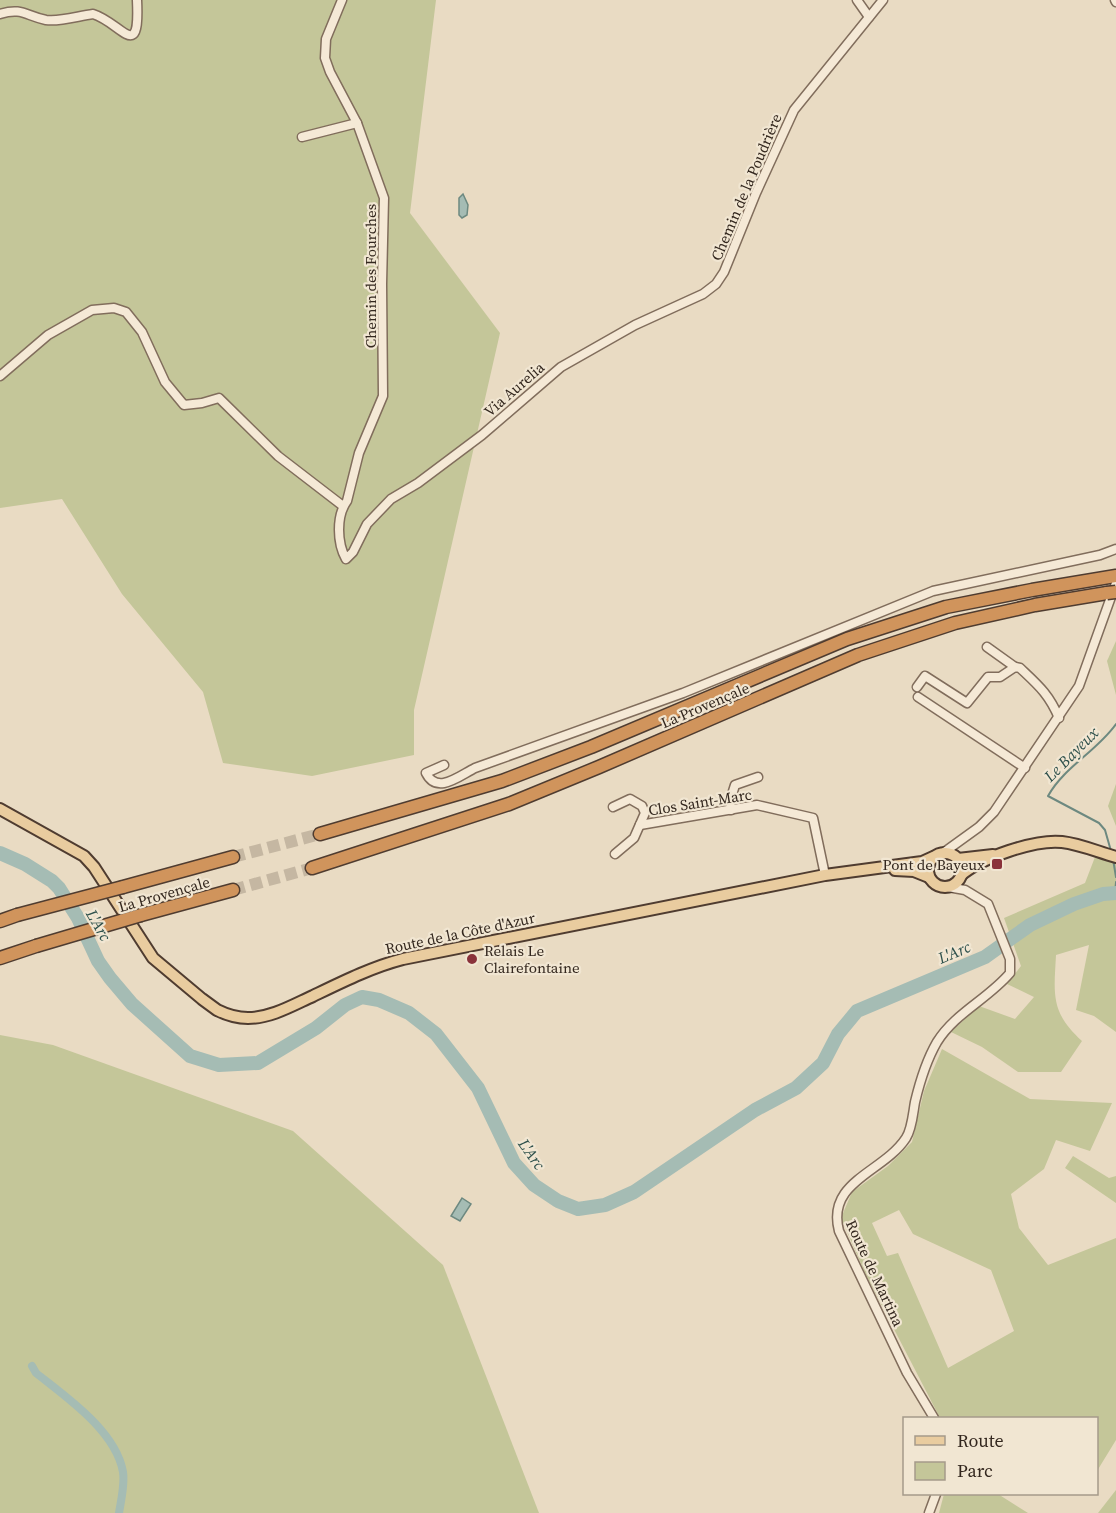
<svg xmlns="http://www.w3.org/2000/svg" width="1116" height="1513" viewBox="0 0 1116 1513" font-family="'Source Serif 4',serif">
<style>
.green{fill:#c4c699;fill-rule:evenodd}
.water{fill:#a5bcb4;stroke:#6d8980;stroke-width:1.5}
.lines{fill:none;stroke-linecap:round;stroke-linejoin:round}
.stream{stroke:#6d8980;stroke-width:2}
.canal{stroke:#a5bcb4;stroke-width:8}
.river{stroke:#a5bcb4;stroke-width:14}
.highway-tunnel{stroke:#c5b7a2;stroke-width:12;stroke-dasharray:12 6;stroke-linecap:butt}
.minor-casing{stroke:#816d5c;stroke-width:11}
.major-casing{stroke:#4f3c30;stroke-width:14}
.highway-casing{stroke:#4f3c30;stroke-width:15}
.minor{stroke:#f5e9d6;stroke-width:8}
.major{stroke:#e9cc9f;stroke-width:10}
.highway{stroke:#d0945c;stroke-width:12}
.highway-bridge-casing{stroke:#4f3c30;stroke-width:15;stroke-linecap:butt}
.highway-bridge{stroke:#d0945c;stroke-width:12}
.poi-dot{fill:#8a323a;stroke:#f1e6d2;stroke-width:2}
.labels{text-anchor:middle;dominant-baseline:central;stroke-width:4.5;stroke-linejoin:round;paint-order:stroke}
.street-label{font-size:15px;fill:#33271e;stroke:#f1e6d2}
.poi-label{font-size:15px;fill:#33271e;stroke:#f1e6d2;text-anchor:end}
.water-label{font-size:16px;font-style:italic;fill:#2f514c;stroke:#f1e6d2}
</style>
<rect width="100%" height="100%" fill="#e9dbc3"/>
<g class="green">
<path d="M 0,0 L 436,0 L 410,213 L 500,333 L 414,710 L 414,755 L 312,776 L 223,763 L 203,692 L 122,594 L 62,499 L 0,508 Z"/>
<path d="M 1116,641 L 1116,695 L 1107,661 Z"/>
<path d="M 1116,784 L 1116,826 L 1108,806 Z"/>
<path d="M 1095,857 L 1116,864 L 1116,1032 L 1094,1016 L 1076,1010 L 1089,945 L 1056,955 C 1054,994 1050,1012 1082,1041 L 1061,1072 L 1018,1072 L 982,1047 L 951,1032 L 979,1006 L 1015,1019 L 1034,997 L 1007,984 L 1021,966 L 1004,918 L 1085,883 Z"/>
<path d="M 0,1035 L 53,1045 L 293,1131 L 443,1265 L 539,1513 L 0,1513 Z"/>
<path d="M 942,1049 L 1030,1099 L 1112,1103 L 1090,1151 L 1056,1140 L 1044,1169 L 1011,1194 L 1019,1228 L 1048,1265 L 1116,1238 L 1116,1440 L 1097,1471 L 1096,1418 L 940,1418 L 866,1275 L 841,1218 L 852,1192 L 888,1166 L 912,1142 L 924,1091 ZM 899,1210 L 913,1234 L 991,1270 L 1014,1331 L 948,1368 L 898,1253 L 887,1256 L 872,1223 Z"/>
<path d="M 1073,1156 L 1109,1178 L 1116,1176 L 1116,1203 L 1065,1168 Z"/>
<path d="M 1116,1490 L 1116,1513 L 1098,1513 Z"/>
<path d="M 944,1494 L 998,1494 L 1028,1513 L 939,1513 Z"/>
</g>
<g class="water">
<path d="M 463,194 L 468,205 L 467,215 L 462,218 L 459,215 L 459,198 Z"/>
<path d="M 462,1198 L 471,1204 L 460,1221 L 451,1216 Z"/>
</g>
<g class="lines">
<g class="stream">
<path d="M 1111,851 L 1105,830 L 1099,823 L 1048,796 C 1064,767 1097,751 1116,724"/>
<path d="M 1113,859 L 1116,877"/>
<path d="M 1115,893 L 1116,882"/>
</g>
<path class="canal" d="M 32,1366 L 36,1373 C 66,1397 116,1431 123,1472 C 125,1485 121,1500 119,1513"/>
<path class="river" d="M 0,853 L 25,864 L 52,881 L 59,888 L 78,918 L 98,961 L 110,978 L 132,1004 L 190,1056 L 219,1065 L 258,1063 L 316,1028 L 345,1005 L 362,997 L 379,1000 L 409,1013 L 436,1034 L 478,1088 L 514,1163 L 534,1185 L 558,1201 L 578,1209 L 605,1205 L 634,1192 L 755,1110 L 796,1088 L 823,1063 L 838,1034 L 857,1011 L 985,957 L 1030,925 L 1074,904 L 1103,894 L 1116,893"/>
<g class="highway-tunnel">
<path d="M 233,857 L 320,834"/>
<path d="M 233,890 L 312,868"/>
</g>
<defs>
<g id="minor">
<path d="M 342,0 L 326,39 L 325,58 L 330,72 L 357,123 L 384,198 L 382,284 L 383,396 L 359,453 L 347,501 C 336,516 337,543 346,559 L 353,552 L 367,524 L 391,499 L 418,483 L 482,435 L 561,367 L 635,325 L 703,294 L 716,284 L 724,272 L 756,193 L 794,110 L 883,0"/>
<path d="M 857,0 L 869,17"/>
<path d="M 1115,0 L 1116,2"/>
<path d="M 0,14 C 22,7 26,16 46,20 C 60,22 78,16 93,14 C 122,23 140,64 137,0"/>
<path d="M 302,137 L 357,123"/>
<path d="M 0,376 L 48,335 L 92,310 L 114,308 L 126,312 L 142,332 L 165,382 L 184,405 L 202,403 L 219,398 L 278,456 L 343,506"/>
<path d="M 987,647 L 1015,667"/>
<path d="M 917,687 L 925,676 L 967,703 L 988,677 L 1000,677 L 1015,667 L 1020,668 C 1038,685 1049,694 1059,718"/>
<path d="M 918,697 L 1025,768"/>
<path d="M 444,765 L 426,773 C 437,795 459,776 475,768 L 683,693 L 933,591 L 1100,555 L 1116,549"/>
<path d="M 613,807 L 630,799 L 642,806 L 645,813 L 634,838 L 615,854"/>
<path d="M 731,810 L 730,801 L 735,785 L 758,777"/>
<path d="M 640,825 L 757,805 L 813,818 L 825,875"/>
<path d="M 943,853 L 979,827 L 994,812 L 1079,686 L 1116,583"/>
<path d="M 934,1418 L 907,1373 L 839,1231 C 826,1181 883,1173 906,1138 C 912,1129 913,1113 915,1102 C 920,1081 926,1061 937,1042 C 955,1013 988,999 1010,973 L 1010,959 L 988,904 L 965,890 L 948,887"/>
<path d="M 929,1513 L 936,1494"/>
</g>
<g id="major">
<path d="M 0,809 L 84,856 L 94,867 L 153,958 L 202,999 L 217,1010 C 227,1015 237,1018 248,1018 C 271,1018 293,1005 313,996 C 342,982 372,967 403,959 L 825,875 L 922,862 L 933,857"/>
<circle cx="945" cy="870" r="17"/>
<path d="M 958,859 L 993,855"/>
<path d="M 895,870 L 914,871 L 929,877"/>
<path d="M 961,875 C 981,858 1035,839 1062,842 C 1080,844 1098,852 1116,857"/>
</g>
<g id="highway">
<path d="M 320,834 L 502,781 L 591,747 L 847,639 L 946,607 L 1032,590 L 1116,576"/>
<path d="M 312,868 L 509,804 L 599,767 L 858,655 L 955,623 L 1035,605 L 1107,593"/>
<path d="M 123,887 L 233,857"/>
<path d="M 141,915 L 233,890"/>
<path d="M 0,921 L 17,915"/>
<path d="M 0,958 L 36,946"/>
</g>
</defs>
<use href="#minor" class="minor-casing"/>
<use href="#major" class="major-casing"/>
<use href="#highway" class="highway-casing"/>
<use href="#minor" class="minor"/>
<use href="#major" class="major"/>
<use href="#highway" class="highway"/>
<defs>
<g id="highway-bridge">
<path d="M 1107,593 L 1116,592"/>
<path d="M 17,915 L 123,887"/>
<path d="M 36,946 L 141,915"/>
</g>
</defs>
<use href="#highway-bridge" class="highway-bridge-casing"/>
<use href="#highway-bridge" class="highway-bridge"/>
</g>
<g class="poi-dot">
<rect x="991" y="858" width="12" height="12" rx="3"/>
<circle cx="472" cy="959" r="6"/>
</g>
<g class="labels">
<g class="street-label">
<text transform="translate(746 187) rotate(-67)">Chemin de la Poudrière</text>
<text transform="translate(370 276) rotate(-90)">Chemin des Fourches</text>
<text transform="translate(514 389) rotate(-41)">Via Aurelia</text>
<text transform="translate(705 705) rotate(-23)">La Provençale</text>
<text transform="translate(700 802) rotate(-9)">Clos Saint-Marc</text>
<text transform="translate(164 894) rotate(-16)">La Provençale</text>
<text transform="translate(460 933) rotate(-12)">Route de la Côte d'Azur</text>
<text transform="translate(875 1273) rotate(65)">Route de Martina</text>
</g>
<g class="poi-label">
<text x="985" y="864">Pont de Bayeux</text>
<text x="484" y="950" text-anchor="start">Relais Le<tspan x="484" dy="17">Clairefontaine</tspan></text>
</g>
<g class="water-label">
<text transform="translate(1071 754) rotate(-45)">Le Bayeux</text>
<text transform="translate(99 925) rotate(60)">L'Arc</text>
<text transform="translate(954 952) rotate(-23)">L'Arc</text>
<text transform="translate(532 1154) rotate(55)">L'Arc</text>
</g>
</g>
<rect x="903" y="1417" width="195" height="78" fill="#f1e6d2" stroke="#a59a8a" stroke-width="1.5"/>
<rect x="915" y="1436" width="30" height="9" fill="#e9cc9f" stroke="#a59a8a" stroke-width="1.5"/>
<text x="957" y="1447" font-size="18" fill="#33271e">Route</text>
<rect x="915" y="1462" width="30" height="18" fill="#c4c699" stroke="#a59a8a" stroke-width="1.5"/>
<text x="957" y="1477" font-size="18" fill="#33271e">Parc</text>
</svg>
